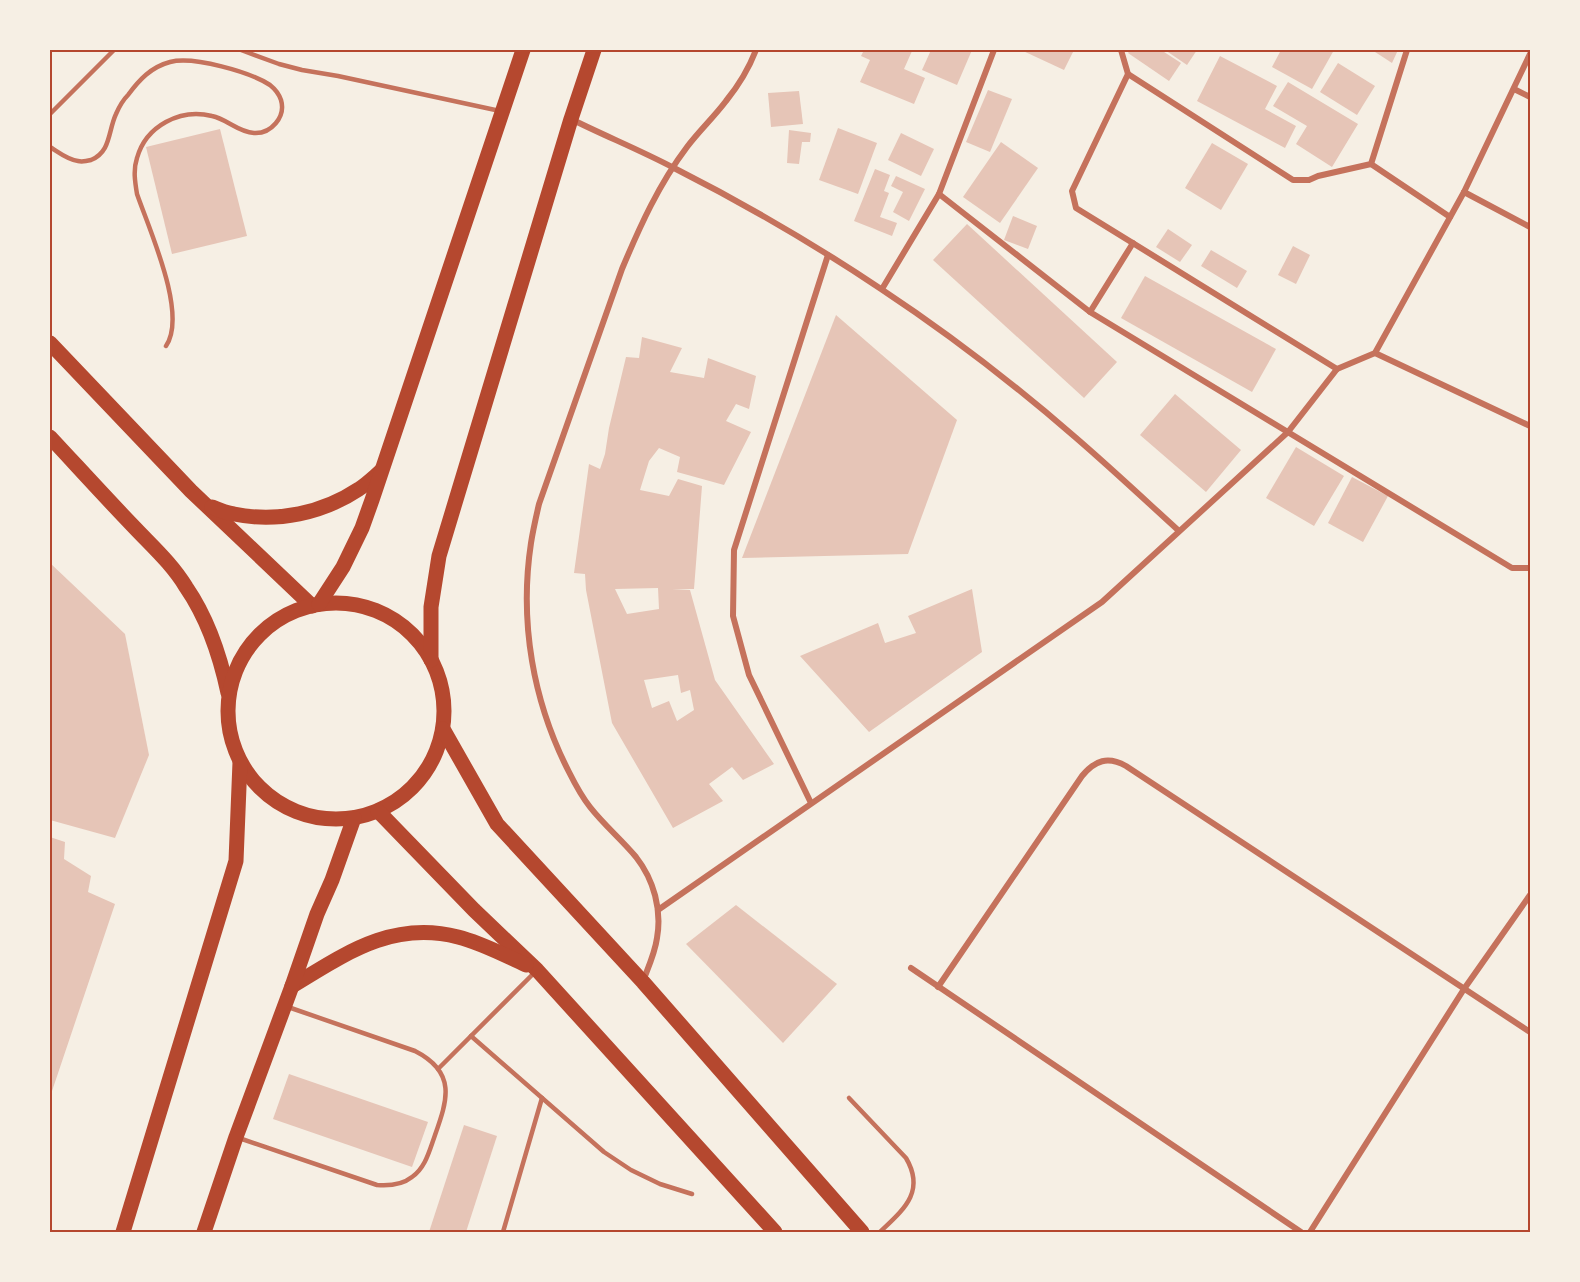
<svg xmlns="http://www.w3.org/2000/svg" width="1580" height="1282" viewBox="0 0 1580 1282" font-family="Helvetica,sans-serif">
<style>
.building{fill:#e6c5b7;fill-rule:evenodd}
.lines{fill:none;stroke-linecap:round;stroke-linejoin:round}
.service{stroke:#c5725c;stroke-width:4.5}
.minor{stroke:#c5725c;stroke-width:6}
.primary{stroke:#b5482f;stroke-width:15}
.neatline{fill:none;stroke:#b5482f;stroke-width:2}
</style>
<rect width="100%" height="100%" fill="#f6efe4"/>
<g class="building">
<path d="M 864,50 L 912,51 L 904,69 L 925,78 L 914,104 L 860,82 L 870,60 L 861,56 Z"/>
<path d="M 931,50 L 972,50 L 957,85 L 922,70 Z"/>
<path d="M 1021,50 L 1074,50 L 1064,70 Z"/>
<path d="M 1130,50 L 1161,50 L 1181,63 L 1169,81 L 1128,53 Z"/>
<path d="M 1165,50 L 1197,50 L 1187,65 Z"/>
<path d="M 1281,50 L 1334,50 L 1312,89 L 1272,67 Z"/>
<path d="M 1372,50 L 1398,50 L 1392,63 Z"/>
<path d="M 1220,56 L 1277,86 L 1265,109 L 1296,126 L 1285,148 L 1197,101 Z"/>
<path d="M 1338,63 L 1375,86 L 1357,115 L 1320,92 Z"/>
<path d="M 1288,82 L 1358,124 L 1332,167 L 1296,144 L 1307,126 L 1273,106 Z"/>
<path d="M 988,90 L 1012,99 L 990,152 L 966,142 Z"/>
<path d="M 799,91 L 803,124 L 771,127 L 768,93 Z"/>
<path d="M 838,128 L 877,143 L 858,194 L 819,180 Z"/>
<path d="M 220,129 L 247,236 L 172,254 L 146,147 Z"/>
<path d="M 789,130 L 811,133 L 810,142 L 802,142 L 799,164 L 787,163 Z"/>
<path d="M 901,133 L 934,149 L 921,176 L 888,160 Z"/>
<path d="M 1001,142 L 1038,168 L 1000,223 L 963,197 Z"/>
<path d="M 1212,143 L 1248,164 L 1221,210 L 1185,188 Z"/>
<path d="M 875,169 L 890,175 L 884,191 L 889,193 L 880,217 L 897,223 L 892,236 L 854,221 Z"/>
<path d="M 896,176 L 925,189 L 909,221 L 893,212 L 903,192 L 891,186 Z"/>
<path d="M 1013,216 L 1037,226 L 1028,249 L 1004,240 Z"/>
<path d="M 967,224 L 1117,362 L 1084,398 L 933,260 Z"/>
<path d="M 1168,229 L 1192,245 L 1180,262 L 1156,247 Z"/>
<path d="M 1293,246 L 1310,255 L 1296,284 L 1278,275 Z"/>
<path d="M 1211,250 L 1247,271 L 1237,288 L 1201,266 Z"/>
<path d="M 1145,276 L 1276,349 L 1252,392 L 1121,318 Z"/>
<path d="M 836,315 L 957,420 L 908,554 L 742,558 Z"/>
<path d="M 642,337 L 682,348 L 670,372 L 704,378 L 708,358 L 756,376 L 749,409 L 736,404 L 726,421 L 751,432 L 724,485 L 677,472 L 680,457 L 659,448 L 649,461 L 640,490 L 669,496 L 678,479 L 702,486 L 694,589 L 672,589 L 690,590 L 715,680 L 774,764 L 743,780 L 732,767 L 709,784 L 723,801 L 673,828 L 612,723 L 586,590 L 585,574 L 574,573 L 589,464 L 600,469 L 605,454 L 609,428 L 626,357 L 639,358 ZM 658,588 L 659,609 L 627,614 L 615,589 ZM 678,675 L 681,693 L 690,690 L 694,710 L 677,721 L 669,701 L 652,708 L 644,680 Z"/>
<path d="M 1175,394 L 1241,450 L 1206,492 L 1140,435 Z"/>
<path d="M 1296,447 L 1344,476 L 1314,526 L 1266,498 Z"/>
<path d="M 1352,477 L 1388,496 L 1363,542 L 1328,523 Z"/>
<path d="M 50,563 L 125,634 L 149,755 L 115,838 L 50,820 Z"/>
<path d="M 972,589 L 982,652 L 869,732 L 800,656 L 878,623 L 885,643 L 916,633 L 908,616 Z"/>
<path d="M 50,837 L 65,842 L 64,859 L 91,876 L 88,892 L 115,904 L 50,1097 Z"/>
<path d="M 736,905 L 837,984 L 783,1043 L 686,944 Z"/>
<path d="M 289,1074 L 428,1122 L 412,1167 L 273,1119 Z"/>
<path d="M 464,1125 L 497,1136 L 466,1232 L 429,1232 Z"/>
</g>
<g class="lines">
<g class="service">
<path d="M 241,50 L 279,64 L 302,70 L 338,76 L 500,111"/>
<path d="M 50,114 L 114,50"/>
<path d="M 50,147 C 58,152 68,160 78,161 C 82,162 87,161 91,160 C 111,152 108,131 116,114 C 119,107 123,100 128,95 C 139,80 151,67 170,62 C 194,56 250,72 270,85 C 275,89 279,94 281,100 C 286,117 271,134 254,133 C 238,132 227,119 212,116 C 180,108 146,126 137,158 C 133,170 135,182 137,194 C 149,229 188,314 166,346"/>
<path d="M 471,1036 L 604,1152 L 631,1170 L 660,1184 L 692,1194"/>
<path d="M 438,1069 L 535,972"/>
<path d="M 849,1098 L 906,1158 C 926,1192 903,1210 880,1232"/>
<path d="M 239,1138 L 377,1185 C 390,1186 402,1185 412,1177 C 425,1168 429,1152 434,1138 C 447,1101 458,1073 415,1051 L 288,1007"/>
<path d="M 503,1232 L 542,1098"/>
</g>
<g class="minor">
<path d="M 1121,50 L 1128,74 L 1293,180 L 1309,180 L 1318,176 L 1371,164 L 1407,50"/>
<path d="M 1128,74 L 1072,191 L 1076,208 L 1337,369"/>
<path d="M 1514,89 L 1530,97"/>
<path d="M 571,119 C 605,136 640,150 674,168 C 745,204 814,244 881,289 C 949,334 1014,384 1075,437 C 1111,468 1145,500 1179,531"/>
<path d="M 1371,164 L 1450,217"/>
<path d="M 1464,192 L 1530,227"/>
<path d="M 939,194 L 1090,312"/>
<path d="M 1133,243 L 1090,312 L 1512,568 L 1530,568"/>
<path d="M 882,289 L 939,194 L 994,50"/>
<path d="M 1375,353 L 1530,426"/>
<path d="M 811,803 L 749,675 L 733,616 L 734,550 L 828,255"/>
<path d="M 658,910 L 1102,602 L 1288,432 L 1337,369 L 1375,353 L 1464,192 L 1530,54"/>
<path d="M 911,968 L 1301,1232"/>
<path d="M 643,981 C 648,968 655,953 657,938 C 662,910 654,880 636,857 C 622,840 604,825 590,807 C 582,797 575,784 569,772 C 533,702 519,622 531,543 C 533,530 536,517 539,504 L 622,269 C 640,226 659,184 687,147 C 699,131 714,117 726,101 C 739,85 749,68 756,50"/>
<path d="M 938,987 L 1082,776 C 1095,760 1108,756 1126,766 L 1530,1032"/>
<path d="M 1310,1232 L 1464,989 L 1530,895"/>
</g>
<g class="primary">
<path d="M 50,343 L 191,491 L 312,606"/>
<path d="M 50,437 C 78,467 106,498 135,528 C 153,547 172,564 186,587 C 208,619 220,655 228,693"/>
<path d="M 212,507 C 219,510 226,513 234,514 C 277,523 323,513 359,489 C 367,484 374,477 381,471"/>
<circle cx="336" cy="711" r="108"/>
<path d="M 319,604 L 343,567 L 362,528 L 372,500 L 523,50"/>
<path d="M 431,660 L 431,607 L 439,556 L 571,119 L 594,50"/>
<path d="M 443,729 L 497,824 L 643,982 L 862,1232"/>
<path d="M 378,811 L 474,910 L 537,970 L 775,1232"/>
<path d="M 292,986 C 345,954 392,920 458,937 C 482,943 504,955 526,965"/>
<path d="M 123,1232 L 236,861 L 240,762"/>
<path d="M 204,1232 L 236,1137 L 292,986 L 317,914 L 332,880 L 354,818"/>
</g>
</g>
<rect width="1580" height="1282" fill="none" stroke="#f6efe4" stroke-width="102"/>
<rect x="51" y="51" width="1478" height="1180" class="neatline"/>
</svg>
